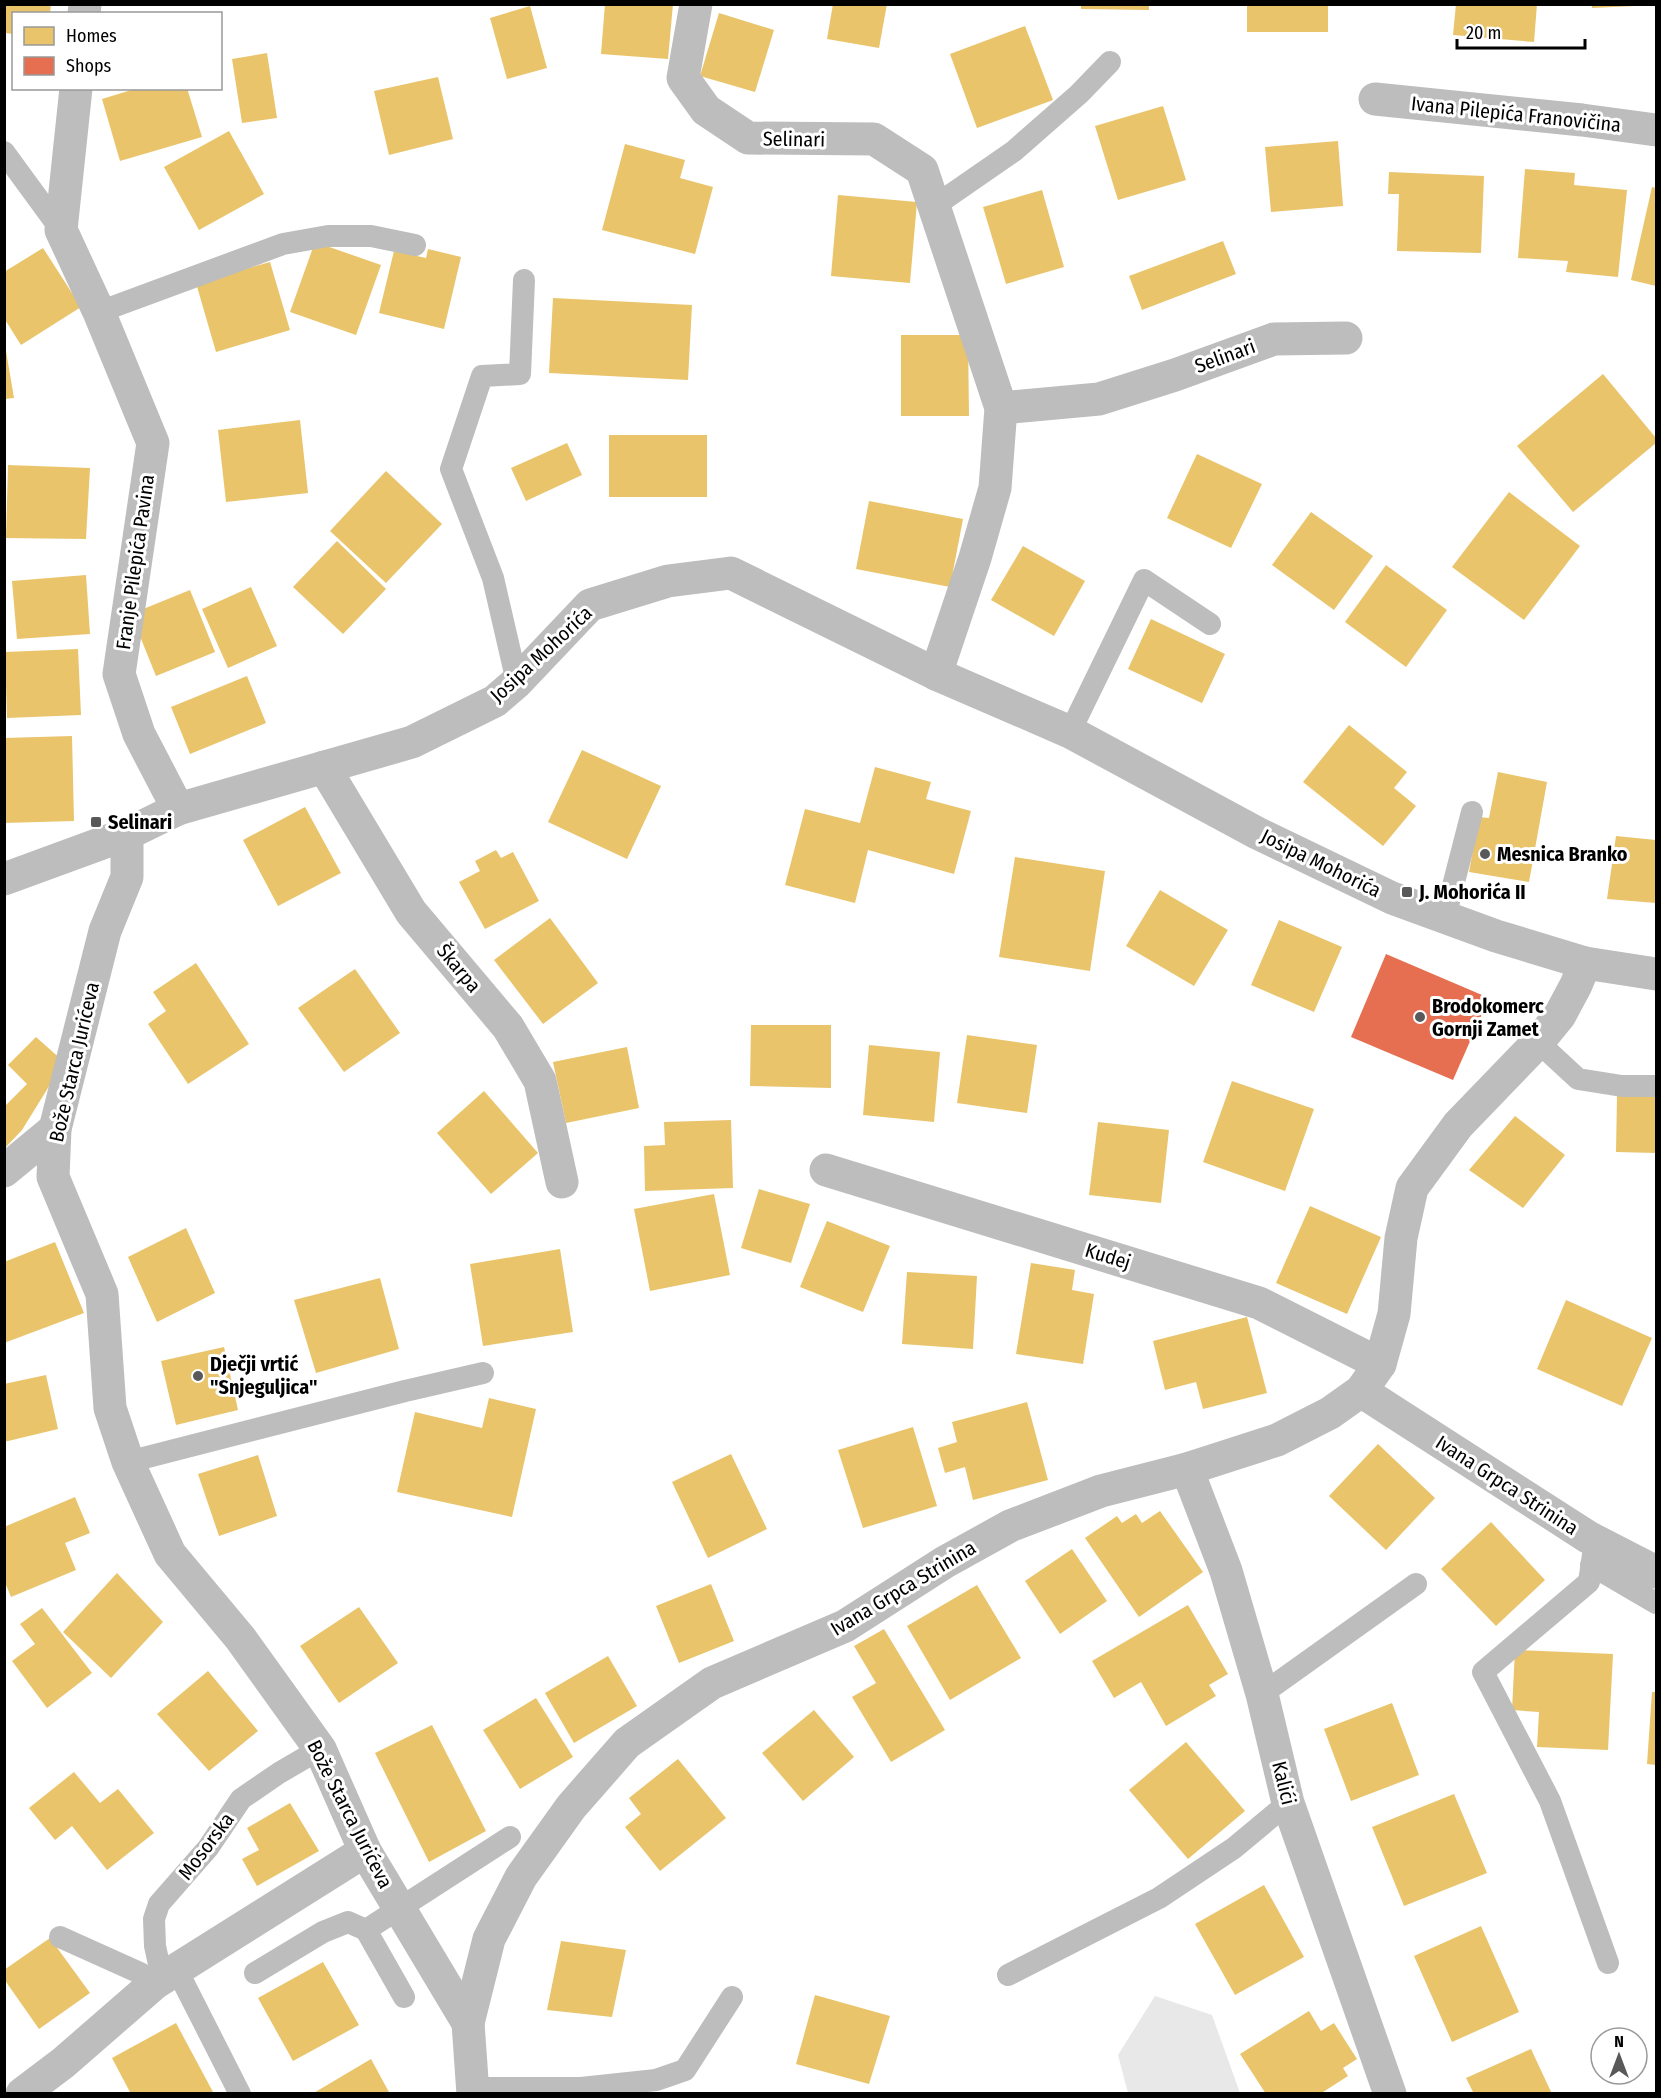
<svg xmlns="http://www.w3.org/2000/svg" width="1661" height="2098" viewBox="0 0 1661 2098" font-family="'Fira Sans Condensed',sans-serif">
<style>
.green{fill:#e8e8e8}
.homes{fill:#e9c46a}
.shops{fill:#e76f51}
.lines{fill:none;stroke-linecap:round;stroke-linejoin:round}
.lane{stroke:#bdbdbd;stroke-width:22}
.street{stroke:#bdbdbd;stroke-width:33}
.poi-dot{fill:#595959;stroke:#fff;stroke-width:2}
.labels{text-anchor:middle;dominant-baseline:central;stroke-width:6;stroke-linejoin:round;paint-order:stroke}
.street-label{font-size:20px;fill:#000;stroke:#fff}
.poi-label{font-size:20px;font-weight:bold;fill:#000;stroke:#fff;text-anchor:start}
</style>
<rect width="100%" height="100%" fill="#fff"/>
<path class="green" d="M 1155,1996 L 1212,2015 L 1240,2093 L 1128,2093 L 1118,2055 Z"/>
<g class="homes">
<path d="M 4,4 L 51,4 L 50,14 L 14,14 L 14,34 L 4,33 Z"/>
<path d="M 605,4 L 673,4 L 668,59 L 601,54 Z"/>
<path d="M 833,4 L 887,4 L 879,48 L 827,39 Z"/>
<path d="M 1081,4 L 1149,4 L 1149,10 L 1081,9 Z"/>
<rect x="1247" y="4" width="81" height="28"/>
<path d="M 1456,4 L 1537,4 L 1534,42 L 1453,35 Z"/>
<path d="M 1592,4 L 1635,4 L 1635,6 L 1592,8 Z"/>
<path d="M 530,6 L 547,68 L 507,79 L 490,18 Z"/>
<path d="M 719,13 L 774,30 L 755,92 L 700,76 Z"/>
<path d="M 1025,26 L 1053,100 L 977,128 L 950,54 Z"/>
<path d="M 267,53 L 277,118 L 242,123 L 232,59 Z"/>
<path d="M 438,77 L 453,139 L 389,155 L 374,91 Z"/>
<path d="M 138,88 L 187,88 L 202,137 L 120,161 L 102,99 Z"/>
<path d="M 1163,106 L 1186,180 L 1118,200 L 1095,126 Z"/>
<path d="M 229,131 L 264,194 L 199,230 L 164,167 Z"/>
<path d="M 1338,141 L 1343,206 L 1271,212 L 1265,147 Z"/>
<path d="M 625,144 L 685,160 L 680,178 L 713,187 L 695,254 L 602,230 Z"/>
<path d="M 1525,169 L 1575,173 L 1574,185 L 1627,190 L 1618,277 L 1566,272 L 1568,261 L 1518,258 Z"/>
<path d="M 1389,172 L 1484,176 L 1481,253 L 1397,251 L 1399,194 L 1388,194 Z"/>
<path d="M 1652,187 L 1656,188 L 1656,286 L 1631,280 Z"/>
<path d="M 1042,190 L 1064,267 L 1006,284 L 983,207 Z"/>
<path d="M 838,195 L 917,202 L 910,283 L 831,276 Z"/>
<path d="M 1223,241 L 1236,274 L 1142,310 L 1129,276 Z"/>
<path d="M 315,242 L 381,265 L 356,335 L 290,312 Z"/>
<path d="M 43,248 L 81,307 L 21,345 L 4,318 L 4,272 Z"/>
<path d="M 428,249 L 461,257 L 444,329 L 379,313 L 394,251 L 426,258 Z"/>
<path d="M 270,262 L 290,330 L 216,352 L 196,283 Z"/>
<path d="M 553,298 L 692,305 L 688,380 L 549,373 Z"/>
<path d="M 901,335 L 968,335 L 969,416 L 901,416 Z"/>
<path d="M 4,339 L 14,398 L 4,399 Z"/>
<path d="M 1603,374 L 1656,438 L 1656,443 L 1573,512 L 1517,446 Z"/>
<path d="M 300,420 L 308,493 L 226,502 L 218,430 Z"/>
<rect x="609" y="435" width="98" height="62"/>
<path d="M 567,443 L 582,475 L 526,501 L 511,468 Z"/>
<path d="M 1197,454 L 1262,484 L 1231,548 L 1167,518 Z"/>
<path d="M 8,465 L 90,468 L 86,539 L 6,538 Z"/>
<path d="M 386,471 L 442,524 L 386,583 L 330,531 Z"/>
<path d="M 1509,492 L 1580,546 L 1524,620 L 1452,567 Z"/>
<path d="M 869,501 L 963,519 L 950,587 L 856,569 Z"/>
<path d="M 1311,512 L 1373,556 L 1334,610 L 1272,565 Z"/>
<path d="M 337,541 L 386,589 L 343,634 L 293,587 Z"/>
<path d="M 1023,546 L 1085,581 L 1054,636 L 991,600 Z"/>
<path d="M 1386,565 L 1447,610 L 1406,667 L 1345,622 Z"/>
<path d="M 86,575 L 90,634 L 17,639 L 12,581 Z"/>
<path d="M 251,587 L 277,646 L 228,668 L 202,609 Z"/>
<path d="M 190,590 L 215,652 L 156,676 L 131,614 Z"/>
<path d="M 1151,619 L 1225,654 L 1202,703 L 1128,669 Z"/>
<path d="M 78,649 L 81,715 L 7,718 L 5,652 Z"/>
<path d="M 247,676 L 266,723 L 190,754 L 171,707 Z"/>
<path d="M 1349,725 L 1407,772 L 1394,788 L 1416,806 L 1383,846 L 1303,782 Z"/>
<path d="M 72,736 L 74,821 L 4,823 L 4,738 Z"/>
<path d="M 582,750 L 661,786 L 627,859 L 548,822 Z"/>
<path d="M 875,767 L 931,782 L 926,799 L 971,811 L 954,874 L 868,850 L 855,903 L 785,885 L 805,809 L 860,823 Z"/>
<path d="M 1498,772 L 1547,782 L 1529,882 L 1469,872 L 1479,817 L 1489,818 Z"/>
<path d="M 305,807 L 341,873 L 278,906 L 243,840 Z"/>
<path d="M 1616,836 L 1656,840 L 1656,903 L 1607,899 Z"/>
<path d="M 496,850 L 501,858 L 513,852 L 539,901 L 485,929 L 459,882 L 480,871 L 475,861 Z"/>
<path d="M 1015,857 L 1105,871 L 1090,971 L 999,957 Z"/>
<path d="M 1160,890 L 1228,930 L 1194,986 L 1126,946 Z"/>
<path d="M 550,918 L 598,983 L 543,1024 L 494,960 Z"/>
<path d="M 1279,920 L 1342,947 L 1314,1012 L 1251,985 Z"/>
<path d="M 196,963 L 249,1044 L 188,1084 L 148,1024 L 166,1011 L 153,992 Z"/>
<path d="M 355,969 L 400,1033 L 344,1072 L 298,1008 Z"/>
<path d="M 751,1025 L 831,1025 L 831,1088 L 750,1086 Z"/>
<path d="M 967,1035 L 1037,1045 L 1027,1113 L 957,1103 Z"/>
<path d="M 36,1037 L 64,1062 L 22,1130 L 4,1149 L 4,1107 L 27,1084 L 8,1065 Z"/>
<path d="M 869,1045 L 940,1052 L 934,1122 L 863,1115 Z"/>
<path d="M 627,1047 L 639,1108 L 566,1123 L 553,1062 Z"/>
<path d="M 1232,1081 L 1314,1109 L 1285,1191 L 1203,1162 Z"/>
<path d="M 484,1091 L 538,1153 L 491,1194 L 437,1133 Z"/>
<path d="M 1617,1096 L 1656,1097 L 1656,1153 L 1616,1152 Z"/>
<path d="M 1515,1116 L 1565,1155 L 1523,1208 L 1469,1170 Z"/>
<path d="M 731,1120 L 733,1188 L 645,1191 L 644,1146 L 665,1145 L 664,1122 Z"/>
<path d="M 1098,1122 L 1169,1130 L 1161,1203 L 1089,1195 Z"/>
<path d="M 759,1189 L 810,1204 L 791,1263 L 741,1248 Z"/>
<path d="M 714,1194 L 730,1275 L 650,1291 L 634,1209 Z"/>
<path d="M 1310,1206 L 1381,1237 L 1347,1314 L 1276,1283 Z"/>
<path d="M 827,1221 L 890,1246 L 863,1312 L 800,1287 Z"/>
<path d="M 186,1228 L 215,1293 L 157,1322 L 128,1257 Z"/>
<path d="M 55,1242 L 84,1313 L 4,1343 L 4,1262 Z"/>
<path d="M 560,1249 L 573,1332 L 483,1346 L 470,1264 Z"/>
<path d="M 1031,1263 L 1075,1270 L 1072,1290 L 1094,1294 L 1083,1364 L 1016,1354 Z"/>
<path d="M 907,1272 L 977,1276 L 973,1349 L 902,1344 Z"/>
<path d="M 380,1278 L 399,1349 L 316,1373 L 294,1300 Z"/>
<path d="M 1566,1300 L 1652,1338 L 1622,1406 L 1537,1369 Z"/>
<path d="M 1247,1317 L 1267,1393 L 1203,1409 L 1196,1382 L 1165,1390 L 1153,1341 Z"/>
<path d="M 224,1347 L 238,1410 L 176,1425 L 161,1361 Z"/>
<path d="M 46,1375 L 58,1429 L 4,1442 L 4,1384 Z"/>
<path d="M 489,1398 L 536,1409 L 512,1517 L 397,1492 L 415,1412 L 482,1428 Z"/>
<path d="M 1027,1402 L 1048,1480 L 973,1500 L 965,1467 L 945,1473 L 938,1448 L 957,1442 L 952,1422 Z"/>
<path d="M 913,1427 L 937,1506 L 863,1528 L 838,1450 Z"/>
<path d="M 1378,1444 L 1435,1498 L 1386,1550 L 1329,1496 Z"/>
<path d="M 731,1454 L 767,1529 L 708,1558 L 672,1482 Z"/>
<path d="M 258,1455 L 277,1516 L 219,1536 L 198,1474 Z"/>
<path d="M 75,1497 L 90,1533 L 65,1543 L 76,1570 L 11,1597 L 4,1580 L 4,1527 Z"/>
<path d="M 1160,1511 L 1203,1572 L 1139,1617 L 1085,1538 L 1117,1516 L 1122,1523 L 1136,1514 L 1142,1523 Z"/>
<path d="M 1491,1522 L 1545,1580 L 1496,1626 L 1441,1569 Z"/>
<path d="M 1072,1549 L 1107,1601 L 1060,1634 L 1025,1581 Z"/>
<path d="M 117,1573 L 163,1622 L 111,1678 L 63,1632 Z"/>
<path d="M 711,1584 L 734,1641 L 679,1663 L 656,1606 Z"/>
<path d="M 977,1585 L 1021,1658 L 950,1700 L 907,1626 Z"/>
<path d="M 1188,1605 L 1228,1674 L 1209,1685 L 1216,1696 L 1166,1726 L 1141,1682 L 1114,1698 L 1092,1661 Z"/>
<path d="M 359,1607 L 398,1663 L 339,1703 L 300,1646 Z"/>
<path d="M 42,1608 L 92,1673 L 47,1708 L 12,1661 L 35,1644 L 20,1624 Z"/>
<path d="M 884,1629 L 945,1730 L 891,1762 L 852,1697 L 876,1683 L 854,1646 Z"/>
<path d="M 1515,1650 L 1613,1654 L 1608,1750 L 1537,1747 L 1539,1712 L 1512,1710 Z"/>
<path d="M 608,1656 L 637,1706 L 574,1743 L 545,1693 Z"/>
<path d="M 208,1671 L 258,1731 L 209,1771 L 157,1714 Z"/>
<path d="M 1652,1692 L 1656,1692 L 1656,1765 L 1647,1764 Z"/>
<path d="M 536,1698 L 573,1757 L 520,1789 L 483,1730 Z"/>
<path d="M 1392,1703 L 1419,1775 L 1351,1801 L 1324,1729 Z"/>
<path d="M 814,1710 L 854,1757 L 803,1801 L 762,1753 Z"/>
<path d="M 432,1725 L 486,1831 L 429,1862 L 375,1753 Z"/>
<path d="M 1186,1742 L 1245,1811 L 1188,1859 L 1129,1790 Z"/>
<path d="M 678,1759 L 726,1818 L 660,1871 L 625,1827 L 641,1814 L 629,1798 Z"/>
<path d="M 74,1772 L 100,1803 L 118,1789 L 154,1833 L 107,1870 L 72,1826 L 55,1840 L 29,1808 Z"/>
<path d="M 1454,1794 L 1487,1873 L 1404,1906 L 1372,1827 Z"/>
<path d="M 290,1803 L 319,1851 L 257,1886 L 242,1859 L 259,1850 L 247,1828 Z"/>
<path d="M 1264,1885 L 1304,1957 L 1235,1995 L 1195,1924 Z"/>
<path d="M 1481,1926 L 1519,2012 L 1452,2042 L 1414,1956 Z"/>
<path d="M 50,1938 L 90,1993 L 39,2029 L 4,1979 L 4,1970 Z"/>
<path d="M 561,1941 L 626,1950 L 612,2017 L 547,2010 Z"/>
<path d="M 323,1962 L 359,2025 L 293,2061 L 258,1998 Z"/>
<path d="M 815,1995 L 890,2016 L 869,2084 L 796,2064 Z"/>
<path d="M 1309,2011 L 1321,2031 L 1334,2023 L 1357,2059 L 1343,2068 L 1348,2076 L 1320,2094 L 1266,2094 L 1240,2054 Z"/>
<path d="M 176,2023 L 213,2092 L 131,2094 L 112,2058 Z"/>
<path d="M 1531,2049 L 1552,2094 L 1474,2094 L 1466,2078 Z"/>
<path d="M 371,2059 L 390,2094 L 312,2094 Z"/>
</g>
<path class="shops" d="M 1386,954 L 1489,998 L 1453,1080 L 1351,1037 Z"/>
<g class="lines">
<g class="lane">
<path d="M 4,152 L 61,230"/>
<path d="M 933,207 L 1014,151 L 1079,94 L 1110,62"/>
<path d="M 99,312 L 283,244 L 328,236 L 371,236 L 415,245"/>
<path d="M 517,682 L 493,578 L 451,469 L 482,376 L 520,374 L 524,280"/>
<path d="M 1070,732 L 1144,580 L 1210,624"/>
<path d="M 1445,917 L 1472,812"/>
<path d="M 1538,1042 L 1578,1079 L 1622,1086 L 1656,1086"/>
<path d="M 128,1462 L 405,1391 L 483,1373"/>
<path d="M 1595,1541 L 1589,1582 L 1483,1672 L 1550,1801 L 1608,1963"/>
<path d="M 1591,1565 L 1656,1603"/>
<path d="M 1262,1694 L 1416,1584"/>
<path d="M 60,1937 L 140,1973 L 155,1983"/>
<path d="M 177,1970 L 240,2094"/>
<path d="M 255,1973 L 323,1932 L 348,1922 L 366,1930"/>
<path d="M 1008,1975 L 1159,1898 L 1234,1848 L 1288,1803"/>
<path d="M 162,1978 L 155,1946 L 154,1919 L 159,1904 L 208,1848 L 241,1799 L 279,1773 L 320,1749"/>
<path d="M 404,1997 L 366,1930 L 510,1837"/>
<path d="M 473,2088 L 581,2088 L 656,2080 L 685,2070 L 732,1997"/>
</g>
<g class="street">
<path d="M 696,4 L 683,78 L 706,110 L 748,138 L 874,139 L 922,170 L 1001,408 L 995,488 L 975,558 L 936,674"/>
<path d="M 84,14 L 85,4"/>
<path d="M 76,88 L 61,230 L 99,312 L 153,443 L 119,674 L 139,734 L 178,809"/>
<path d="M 1375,99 L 1582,120 L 1656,130"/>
<path d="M 1001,408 L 1099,399 L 1175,375 L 1274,339 L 1346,338"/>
<path d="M 324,767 L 411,912 L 508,1027 L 540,1081 L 562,1182"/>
<path d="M 127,834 L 127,877 L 105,931 L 55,1129 L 53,1177 L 102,1294 L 110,1408 L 128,1462 L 170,1554 L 241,1639 L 320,1749 L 365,1851 L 468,2023 L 473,2094"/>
<path d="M 4,879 L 127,834 L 178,809 L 412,742 L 495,701 L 517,682 L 590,605 L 668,581 L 731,573 L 936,674 L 1070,732 L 1257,833 L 1392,898 L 1496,936 L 1585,963 L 1656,974"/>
<path d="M 826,1170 L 1259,1303 L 1380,1364"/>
<path d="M 4,1171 L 55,1129"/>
<path d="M 1361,1391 L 1588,1537 L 1656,1572"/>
<path d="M 1187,1469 L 1226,1571 L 1262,1694 L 1288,1803 L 1390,2094"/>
<path d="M 468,2023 L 489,1939 L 521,1877 L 571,1807 L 627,1743 L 712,1683 L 845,1626 L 945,1562 L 1010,1526 L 1101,1491 L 1187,1469 L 1277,1440 L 1330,1413 L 1361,1391 L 1380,1364 L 1394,1314 L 1401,1238 L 1412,1188 L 1458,1125 L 1538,1042 L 1560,1015 L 1576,985 L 1585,963"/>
<path d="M 22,2094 L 63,2063 L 155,1983 L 365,1851"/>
</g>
</g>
<g class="poi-dot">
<rect x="90" y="816" width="12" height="12" rx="3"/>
<circle cx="1485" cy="854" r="6"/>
<rect x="1401" y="886" width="12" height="12" rx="3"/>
<circle cx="1420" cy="1017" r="6"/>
<circle cx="198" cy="1376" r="6"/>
</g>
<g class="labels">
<g class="street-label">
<text transform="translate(1516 114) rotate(6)">Ivana Pilepića Franovičina</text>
<text transform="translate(794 139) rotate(1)">Selinari</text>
<text transform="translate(1225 356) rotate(-20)">Selinari</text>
<text transform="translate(135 562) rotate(-82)">Franje Pilepića Pavina</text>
<text transform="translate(541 654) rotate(-43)">Josipa Mohorića</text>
<text transform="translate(1321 863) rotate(26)">Josipa Mohorića</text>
<text transform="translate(459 968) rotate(50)">Škarpa</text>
<text transform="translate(74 1062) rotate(-77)">Bože Starca Jurićeva</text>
<text transform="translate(1108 1256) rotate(17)">Kudej</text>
<text transform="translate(1507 1485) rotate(33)">Ivana Grpca Strinina</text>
<text transform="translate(903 1588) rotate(-31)">Ivana Grpca Strinina</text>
<text transform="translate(1284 1783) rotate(76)">Kalići</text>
<text transform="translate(350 1814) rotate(63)">Bože Starca Jurićeva</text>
<text transform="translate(206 1846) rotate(-53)">Mosorska</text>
</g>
<g class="poi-label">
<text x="108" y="822">Selinari</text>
<text x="1497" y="854">Mesnica Branko</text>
<text x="1419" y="892">J. Mohorića II</text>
<text x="1432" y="1006">Brodokomerc<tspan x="1432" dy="23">Gornji Zamet</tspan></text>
<text x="210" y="1364">Dječji vrtić<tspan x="210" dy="23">"Snjeguljica"</tspan></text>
</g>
</g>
<rect width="1661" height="2098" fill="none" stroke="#000000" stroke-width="12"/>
<rect x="12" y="12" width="210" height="78" fill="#ffffff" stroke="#999999" stroke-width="1.5"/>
<rect x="24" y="27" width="30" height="18" fill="#e9c46a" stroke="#999999" stroke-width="1.5"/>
<text x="66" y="42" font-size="18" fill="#000000">Homes</text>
<rect x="24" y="57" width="30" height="18" fill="#e76f51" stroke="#999999" stroke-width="1.5"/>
<text x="66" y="72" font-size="18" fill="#000000">Shops</text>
<g transform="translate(1619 2056)"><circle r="28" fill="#ffffff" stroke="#999999" stroke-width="1.5"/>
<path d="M0-4.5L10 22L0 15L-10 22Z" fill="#595959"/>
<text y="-9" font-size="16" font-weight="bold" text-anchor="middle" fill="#000000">N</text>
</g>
<path d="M1457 39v9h128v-9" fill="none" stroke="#000000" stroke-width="3"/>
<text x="1466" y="39" font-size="18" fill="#000000" stroke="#ffffff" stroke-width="4.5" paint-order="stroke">20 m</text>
</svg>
